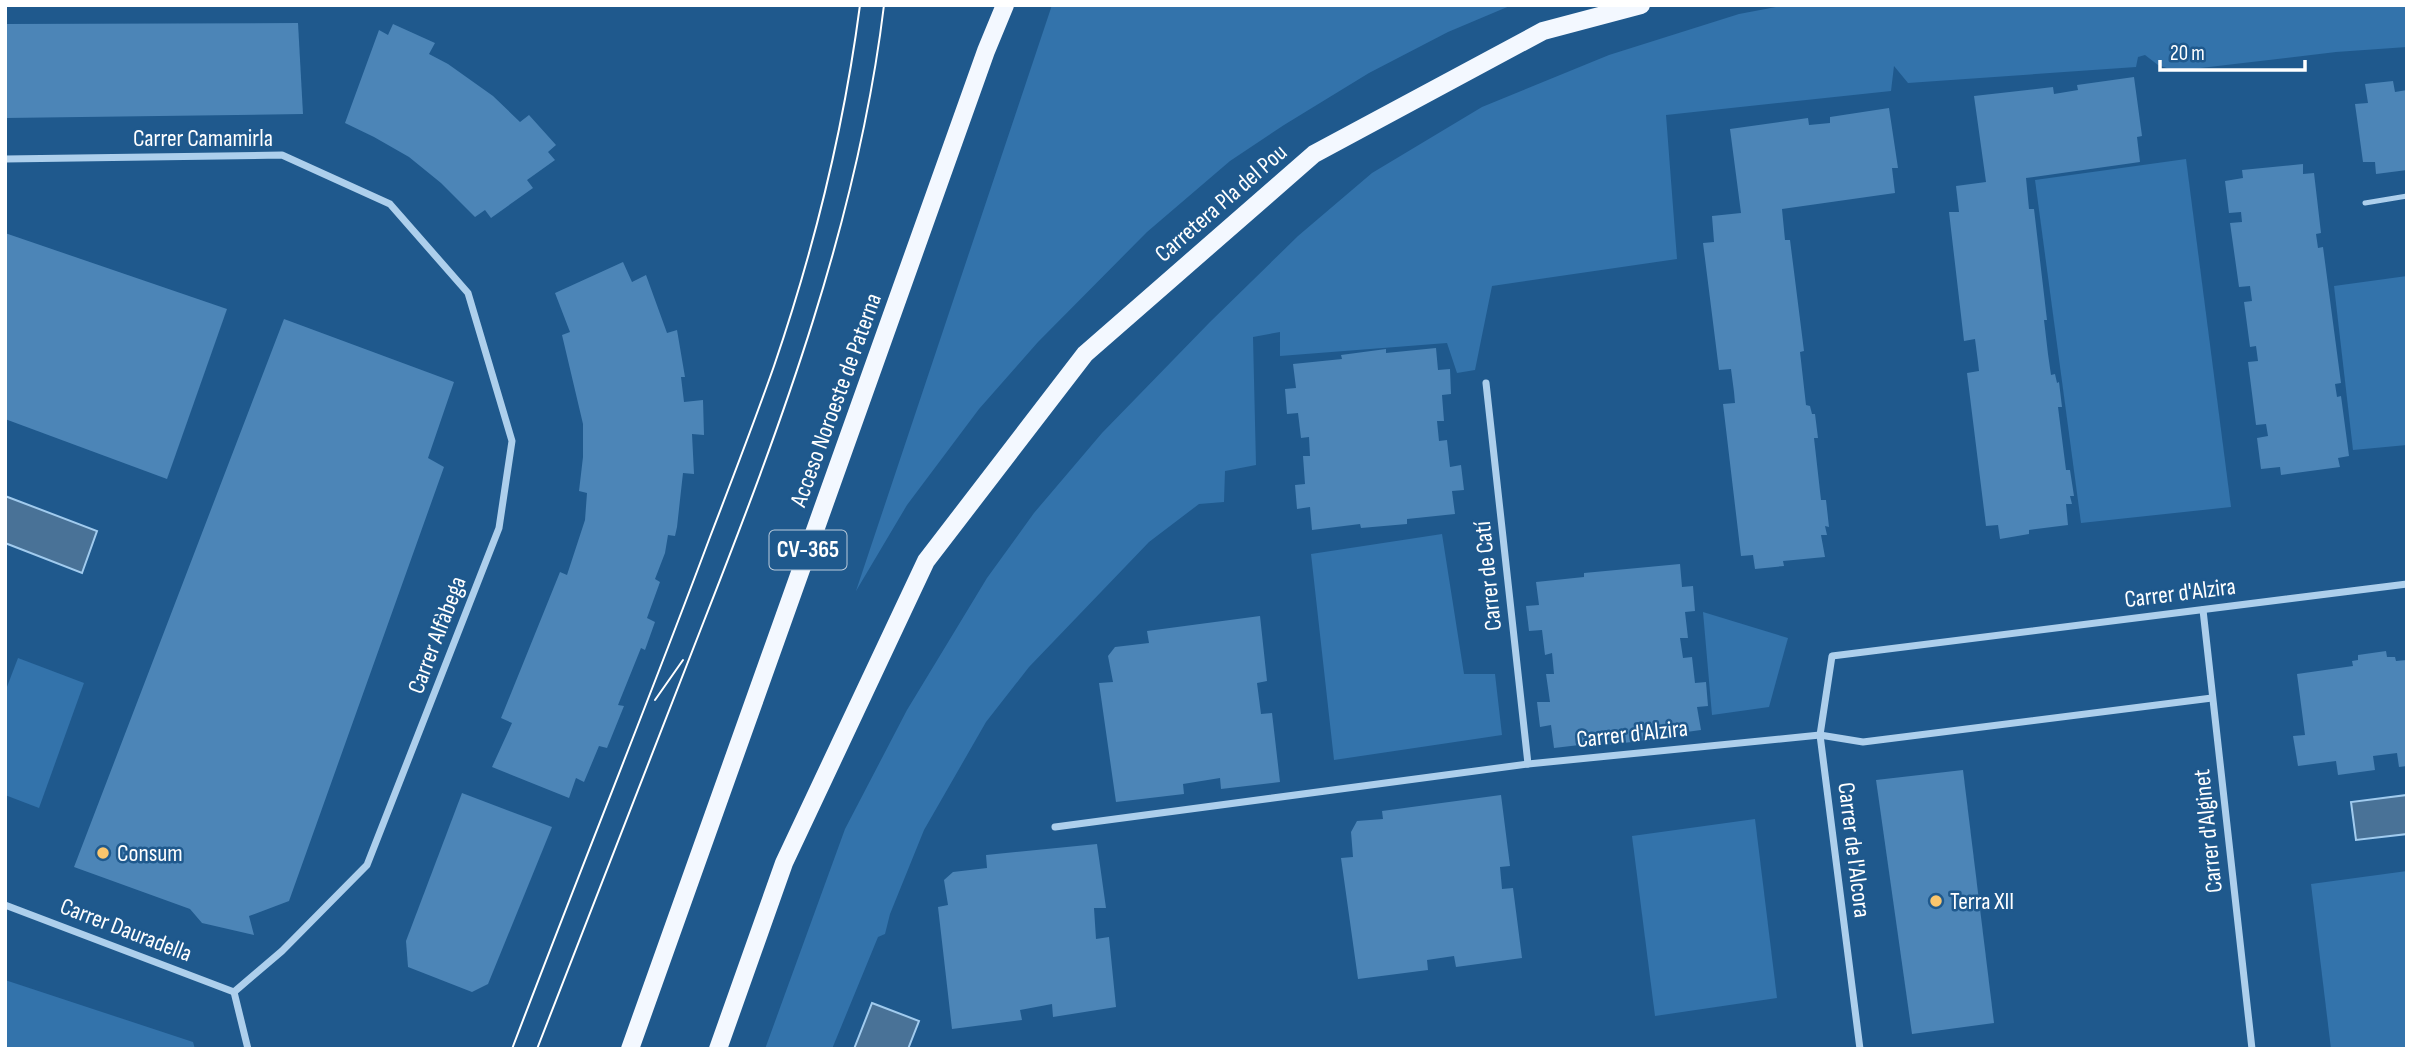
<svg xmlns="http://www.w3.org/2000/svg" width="2412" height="1054" viewBox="0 0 2412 1054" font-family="'Sofia Sans Condensed',sans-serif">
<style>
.green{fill:#3373ab}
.water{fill:#497297;stroke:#a1cbee;stroke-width:2}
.building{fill:#4c85b7}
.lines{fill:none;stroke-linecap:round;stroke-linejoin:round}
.lane{stroke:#adcfec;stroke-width:5}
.street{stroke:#adcfec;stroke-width:7}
.primary{stroke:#f3f8ff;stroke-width:18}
.tram{stroke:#fff;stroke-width:2}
.poi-dot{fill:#fac66d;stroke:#1f598d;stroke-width:2.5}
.labels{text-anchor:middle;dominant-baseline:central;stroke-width:5;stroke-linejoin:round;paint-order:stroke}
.shield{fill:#1f598d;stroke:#bccddd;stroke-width:2}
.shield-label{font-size:23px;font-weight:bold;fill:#fff}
.street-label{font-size:24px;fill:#fff;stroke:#1f598d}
.poi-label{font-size:24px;fill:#fff;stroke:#1f598d;text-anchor:start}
</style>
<rect width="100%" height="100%" fill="#1f598d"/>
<g class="green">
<path d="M 1052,5 L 1512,5 L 1448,32 L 1369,73 L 1284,125 L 1230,161 L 1147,232 L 1038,342 L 979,409 L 907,505 L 856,591 Z"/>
<path d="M 1787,5 L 2407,5 L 2407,47 L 2336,52 L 2175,71 L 2158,65 L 2145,55 L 2138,57 L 2136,67 L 1908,83 L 1894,66 L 1891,91 L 1666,115 L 1677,259 L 1492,286 L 1475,370 L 1457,373 L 1447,343 L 1280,356 L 1280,332 L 1253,337 L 1256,465 L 1225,471 L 1224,502 L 1199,504 L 1149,542 L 1029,667 L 986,722 L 924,830 L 890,914 L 885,934 L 878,937 L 832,1049 L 765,1049 L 845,829 L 907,710 L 987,578 L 1034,513 L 1102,433 L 1210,322 L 1298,236 L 1372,173 L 1482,107 L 1609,55 L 1739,14 Z"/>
<path d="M 2186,159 L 2231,507 L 2081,523 L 2035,180 Z"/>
<path d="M 2407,276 L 2407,445 L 2353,450 L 2334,286 Z"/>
<path d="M 1442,534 L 1464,674 L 1495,674 L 1502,735 L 1334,760 L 1311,554 Z"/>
<path d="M 1703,612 L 1788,638 L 1769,707 L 1712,715 Z"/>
<path d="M 18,658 L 84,683 L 39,808 L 5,795 L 5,692 Z"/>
<path d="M 1755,819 L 1777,998 L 1655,1016 L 1632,836 Z"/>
<path d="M 2407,871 L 2407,1049 L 2331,1049 L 2311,884 Z"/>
<path d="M 5,980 L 193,1042 L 195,1049 L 5,1049 Z"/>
</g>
<g class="water">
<path d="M 5,496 L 97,531 L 82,573 L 5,543 Z"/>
<path d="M 2407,795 L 2407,834 L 2356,840 L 2351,802 Z"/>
<path d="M 872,1003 L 919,1021 L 908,1049 L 854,1049 Z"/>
</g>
<g class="building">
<path d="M 298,23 L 303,114 L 5,118 L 5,24 Z"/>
<path d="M 393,24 L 435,43 L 429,54 L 448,64 L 493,96 L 520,122 L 529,115 L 556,145 L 548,152 L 555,160 L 527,180 L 533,188 L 491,218 L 485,210 L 475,217 L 441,183 L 409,157 L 374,137 L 345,123 L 379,30 L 388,35 Z"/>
<path d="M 2134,77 L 2142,136 L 2137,137 L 2140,162 L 2026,178 L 2029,209 L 2034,209 L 2047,320 L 2044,320 L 2048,354 L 2051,375 L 2055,374 L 2057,383 L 2059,382 L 2062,407 L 2058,407 L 2066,470 L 2070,470 L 2074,496 L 2070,496 L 2072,504 L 2066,504 L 2068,525 L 2029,530 L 2029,534 L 2000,539 L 1998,525 L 1986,526 L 1967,373 L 1979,371 L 1978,362 L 1975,339 L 1964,341 L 1949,212 L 1959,212 L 1956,186 L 1986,182 L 1974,96 L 2053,87 L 2054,94 L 2078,90 L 2077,85 Z"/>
<path d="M 2393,81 L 2395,92 L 2407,90 L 2407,170 L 2376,174 L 2375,162 L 2363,162 L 2355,104 L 2368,103 L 2365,84 Z"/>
<path d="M 1889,108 L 1898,168 L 1892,168 L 1895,193 L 1782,209 L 1785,240 L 1790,240 L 1804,351 L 1800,352 L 1806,405 L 1810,406 L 1812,414 L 1815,414 L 1818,438 L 1814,438 L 1821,500 L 1826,500 L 1829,527 L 1825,526 L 1827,535 L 1821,535 L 1825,557 L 1783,561 L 1784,566 L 1755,569 L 1753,555 L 1741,556 L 1723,404 L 1735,403 L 1734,392 L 1731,369 L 1719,370 L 1703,243 L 1714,242 L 1712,216 L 1741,213 L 1730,129 L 1808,118 L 1809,125 L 1830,123 L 1830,117 Z"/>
<path d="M 2303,164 L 2303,174 L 2314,173 L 2321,233 L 2316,234 L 2318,248 L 2323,247 L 2341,383 L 2335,384 L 2337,397 L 2341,396 L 2349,456 L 2338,458 L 2340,467 L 2281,475 L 2280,467 L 2261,469 L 2257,438 L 2268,436 L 2266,424 L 2256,425 L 2248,362 L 2258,361 L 2256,346 L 2250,347 L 2244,302 L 2252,301 L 2250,286 L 2239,287 L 2230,223 L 2242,222 L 2241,212 L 2229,213 L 2225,181 L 2243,178 L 2242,170 Z"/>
<path d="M 5,233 L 227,309 L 167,479 L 5,419 Z"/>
<path d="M 623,262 L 632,282 L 646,275 L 667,333 L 677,330 L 685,377 L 681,377 L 684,402 L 703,400 L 704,435 L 692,434 L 694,474 L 683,473 L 677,527 L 675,536 L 668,535 L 665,553 L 655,579 L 660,582 L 647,618 L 655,622 L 645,650 L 641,648 L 618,705 L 624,706 L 607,748 L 599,746 L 584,782 L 576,778 L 569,798 L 492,767 L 512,723 L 501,718 L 560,572 L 567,575 L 585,520 L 587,493 L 579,491 L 583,457 L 583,424 L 562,335 L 570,332 L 555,293 Z"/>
<path d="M 284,319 L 454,382 L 428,458 L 444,467 L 289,901 L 249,916 L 254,935 L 202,923 L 190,909 L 74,867 Z"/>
<path d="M 1436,348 L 1438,370 L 1450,369 L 1451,394 L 1442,395 L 1444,421 L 1437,421 L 1439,441 L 1447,440 L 1450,467 L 1461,465 L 1464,490 L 1452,491 L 1455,514 L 1407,519 L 1407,524 L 1361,528 L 1360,524 L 1312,530 L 1310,507 L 1297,509 L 1295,485 L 1305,484 L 1303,456 L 1310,456 L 1309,437 L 1301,438 L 1298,413 L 1287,414 L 1285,389 L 1296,388 L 1293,364 L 1342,359 L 1341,355 L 1386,349 L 1386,353 Z"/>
<path d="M 1680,564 L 1682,587 L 1693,586 L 1695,611 L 1685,612 L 1688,638 L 1680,638 L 1683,658 L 1692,657 L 1695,683 L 1706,682 L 1708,706 L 1697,707 L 1701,730 L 1650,737 L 1650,740 L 1605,745 L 1605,742 L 1554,748 L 1551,725 L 1540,727 L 1537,702 L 1550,702 L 1546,674 L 1554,674 L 1552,653 L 1545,655 L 1542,630 L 1529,631 L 1526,606 L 1539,605 L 1536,582 L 1584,577 L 1584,573 Z"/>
<path d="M 1260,616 L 1267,681 L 1257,683 L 1261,714 L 1272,713 L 1280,782 L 1221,789 L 1220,778 L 1183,784 L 1184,794 L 1116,802 L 1099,683 L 1113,682 L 1108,656 L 1115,647 L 1149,643 L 1147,631 Z"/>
<path d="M 2386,651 L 2387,657 L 2395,657 L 2396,661 L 2407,660 L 2407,766 L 2399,767 L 2397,753 L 2373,756 L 2375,770 L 2338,775 L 2336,761 L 2298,766 L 2293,736 L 2305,735 L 2297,674 L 2353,666 L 2352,661 L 2358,660 L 2358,655 Z"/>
<path d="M 1963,770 L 1994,1023 L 1912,1034 L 1876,780 Z"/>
<path d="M 462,793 L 552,827 L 488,984 L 472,992 L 408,967 L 406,941 Z"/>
<path d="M 1501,795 L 1510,866 L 1500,867 L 1502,889 L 1513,888 L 1522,958 L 1456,967 L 1454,956 L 1427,960 L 1428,970 L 1358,979 L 1341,858 L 1353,857 L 1351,832 L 1357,821 L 1383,819 L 1382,811 Z"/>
<path d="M 1097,844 L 1106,908 L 1094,908 L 1096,939 L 1109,937 L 1116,1007 L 1053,1017 L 1052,1004 L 1020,1010 L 1022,1020 L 952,1029 L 938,907 L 948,905 L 944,880 L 953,872 L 987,868 L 986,855 Z"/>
</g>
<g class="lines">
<path class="lane" d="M 2365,203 L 2407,196"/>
<g class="street">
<path d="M 5,159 L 282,155 L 390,204 L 468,293 L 512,441 L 499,528 L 367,865 L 282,951 L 234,992"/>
<path d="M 1486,383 L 1528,764"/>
<path d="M 2203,610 L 2252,1049"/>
<path d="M 1055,827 L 1528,764 L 1820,735 L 1863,742 L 2212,698"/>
<path d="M 5,905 L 234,992"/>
<path d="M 234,992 L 248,1049"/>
<path d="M 1860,1049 L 1820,735 L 1832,656 L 2407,584"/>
</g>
<g class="primary">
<path d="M 630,1049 L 986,51 L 1005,5"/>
<path d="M 718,1049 L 784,863 L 926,561 L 1085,354 L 1314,154 L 1543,31 L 1641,5"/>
</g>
<g class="tram">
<path d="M 655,700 L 683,660"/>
<path d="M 512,1049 C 577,878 646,708 710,537 C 732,480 754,423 774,366 C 814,249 844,127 860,5"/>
<path d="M 537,1049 C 592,908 647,767 702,626 C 781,425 858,221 884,5"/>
</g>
</g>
<g class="poi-dot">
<circle cx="103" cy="853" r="7"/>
<circle cx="1936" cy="901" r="7"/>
</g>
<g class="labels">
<rect class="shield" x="769.5" y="530.5" width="77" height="39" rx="5"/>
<g class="shield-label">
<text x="808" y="550">CV-365</text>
</g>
<g class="street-label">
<text x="203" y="138">Carrer Camamirla</text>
<text transform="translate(1221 203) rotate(-41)">Carretera Pla del Pou</text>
<text transform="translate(836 400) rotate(-70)">Acceso Noroeste de Paterna</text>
<text transform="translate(1488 576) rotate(-96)">Carrer de Catí</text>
<text transform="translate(2180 593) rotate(-7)">Carrer d'Alzira</text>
<text transform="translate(437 635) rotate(-69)">Carrer Alfàbega</text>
<text transform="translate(1632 734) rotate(-6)">Carrer d'Alzira</text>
<text transform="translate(2208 831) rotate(-96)">Carrer d'Alginet</text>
<text transform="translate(1854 850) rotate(83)">Carrer de l'Alcora</text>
<text transform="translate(126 930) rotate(21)">Carrer Dauradella</text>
</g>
<g class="poi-label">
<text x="117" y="853">Consum</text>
<text x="1950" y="901">Terra XII</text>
</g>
</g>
<rect width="2412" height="1054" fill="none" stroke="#ffffff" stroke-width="14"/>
<path d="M2160 60v10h145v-10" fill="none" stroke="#ffffff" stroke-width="3.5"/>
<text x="2170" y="60" font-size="21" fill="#ffffff" stroke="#1f598d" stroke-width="5" paint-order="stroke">20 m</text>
</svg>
